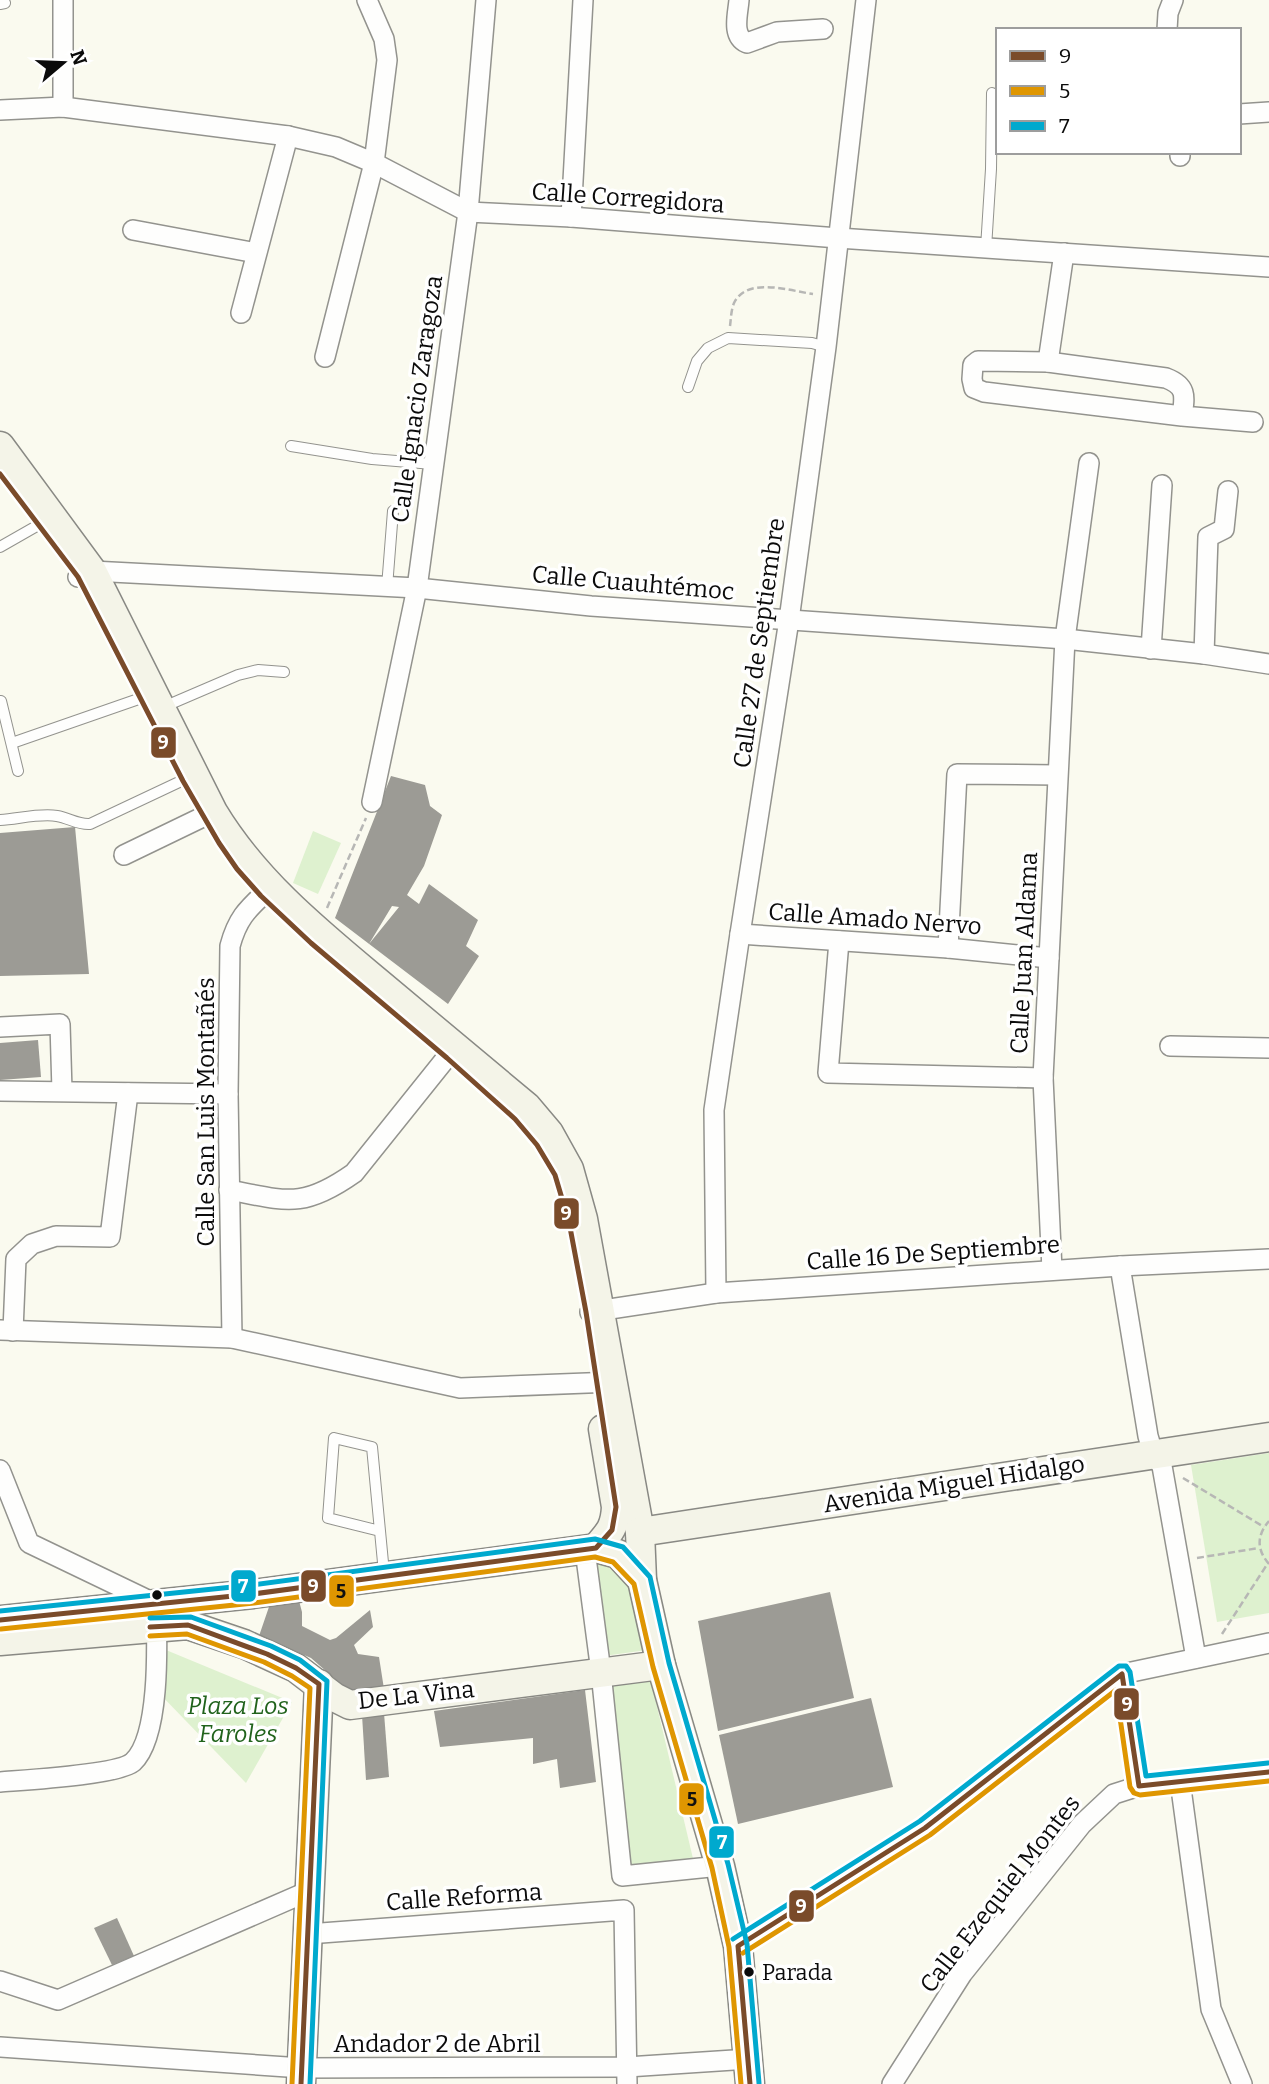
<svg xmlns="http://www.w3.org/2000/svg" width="1269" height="2084" viewBox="0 0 1269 2084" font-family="Bitter,serif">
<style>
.green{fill:#def1cf}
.building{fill:#9c9b95;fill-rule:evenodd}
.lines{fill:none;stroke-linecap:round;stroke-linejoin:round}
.lane-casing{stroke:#93938e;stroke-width:12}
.street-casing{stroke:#93938e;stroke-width:22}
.secondary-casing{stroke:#898984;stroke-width:31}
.path{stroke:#b7b7b5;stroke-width:2.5;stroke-dasharray:7 3.5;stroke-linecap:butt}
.lane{stroke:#fefefd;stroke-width:10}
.street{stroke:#fefefd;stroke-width:19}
.secondary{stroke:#f4f4e8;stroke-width:28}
.bus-1-casing{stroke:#fff;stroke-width:10}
.bus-2-casing{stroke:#fff;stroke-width:10}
.bus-3-casing{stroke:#fff;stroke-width:10}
.bus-1{stroke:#7a4b2a;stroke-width:5}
.bus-2{stroke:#df9601;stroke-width:5}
.bus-3{stroke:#00a9ce;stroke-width:5}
.bus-dot{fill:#0b0b0b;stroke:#fff;stroke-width:2.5}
.labels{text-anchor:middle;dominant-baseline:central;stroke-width:7;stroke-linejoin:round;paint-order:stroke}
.bus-label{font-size:22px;fill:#0b0b0b;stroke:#fff;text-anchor:start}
.street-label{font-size:24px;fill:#0b0b0b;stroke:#fff}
.park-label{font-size:24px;font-style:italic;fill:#21631c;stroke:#fff}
.line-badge{stroke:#fff;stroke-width:2.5}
.badge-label{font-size:19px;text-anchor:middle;font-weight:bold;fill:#fff}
.pale-badge-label{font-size:19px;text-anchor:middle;font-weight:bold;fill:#111}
</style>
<rect width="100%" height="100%" fill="#fafaef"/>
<g class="green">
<path d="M 313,831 L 341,843 L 318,894 L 293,883 Z"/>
<path d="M 1269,1453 L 1269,1613 L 1217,1622 L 1191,1465 Z"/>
<path d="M 591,1561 L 626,1566 L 647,1650 L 604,1656 Z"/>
<path d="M 166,1650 L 292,1702 L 246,1783 L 156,1690 Z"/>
<path d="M 650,1677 L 695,1867 L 629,1872 L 605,1684 Z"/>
</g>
<g class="building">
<path d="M 391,776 L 425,785 L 430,806 L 442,815 L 424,866 L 407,895 L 419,904 L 429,884 L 478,920 L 466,946 L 479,956 L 448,1004 L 335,918 ZM 392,906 L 399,907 L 369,944 Z"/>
<path d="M 75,827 L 89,974 L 0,976 L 0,833 Z"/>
<path d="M 38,1040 L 41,1077 L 0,1080 L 0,1043 Z"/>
<path d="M 830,1592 L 854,1698 L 718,1731 L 698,1621 Z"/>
<path d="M 298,1597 L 302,1612 L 302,1626 L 330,1640 L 336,1638 L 370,1610 L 373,1627 L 354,1645 L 358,1654 L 379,1657 L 384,1689 L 351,1693 L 311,1658 L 259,1636 L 271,1601 Z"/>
<path d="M 585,1690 L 596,1782 L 560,1788 L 557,1759 L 533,1764 L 533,1738 L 440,1747 L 434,1711 Z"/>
<path d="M 871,1698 L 893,1787 L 738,1824 L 719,1735 Z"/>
<path d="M 384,1713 L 389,1777 L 366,1780 L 362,1715 Z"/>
<path d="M 117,1918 L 134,1956 L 112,1965 L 94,1928 Z"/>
</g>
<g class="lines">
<defs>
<g id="lane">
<path d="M 0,4 L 5,3"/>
<path d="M 986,248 L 991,169 L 992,93"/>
<path d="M 688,387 L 697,361 L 708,348 L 728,338 L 812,343 L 826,347"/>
<path d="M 291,446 L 372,459 L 433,464"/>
<path d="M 0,547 L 49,519"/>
<path d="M 387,587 L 393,511"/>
<path d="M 1,701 L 18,771"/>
<path d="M 161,708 L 238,675 L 258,670 L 284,672"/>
<path d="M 12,743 L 153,694"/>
<path d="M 0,820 C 18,819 40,813 57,816 C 69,818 78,825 90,824 L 194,775"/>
<path d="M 380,1531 L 328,1518 L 334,1438 L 372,1447 L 384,1573"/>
</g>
<g id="street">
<path d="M 739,0 C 738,14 731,36 747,43 L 777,32 L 823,29"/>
<path d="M 1167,30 L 1168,13 L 1173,0"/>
<path d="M 63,107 L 63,0"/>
<path d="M 0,110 L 63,107 L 288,136 L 336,147 L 374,163 L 468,212 L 571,217 L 838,238 L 1269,267"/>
<path d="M 1239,114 L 1269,112"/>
<path d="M 1180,152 L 1180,156"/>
<path d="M 571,217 L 583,0"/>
<path d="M 133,230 L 256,253"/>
<path d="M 241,313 L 288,136"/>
<path d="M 325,357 L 374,163 L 387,60 L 384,39 L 367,0"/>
<path d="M 1048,362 L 1064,253"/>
<path d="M 1182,416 C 1185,396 1187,386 1166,378 L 1048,362 L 978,361 L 973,365 L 972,379 L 974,388 L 984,392 L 1182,416 L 1253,422"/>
<path d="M 78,577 L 92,571 L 417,588 L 591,606 L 1065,639 L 1204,654 L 1269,664"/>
<path d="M 1151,649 L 1162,485"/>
<path d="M 1204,654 L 1208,537 L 1224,529 L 1228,491"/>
<path d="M 372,802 L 417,588 L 468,212 L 486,0"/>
<path d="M 124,855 L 213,812"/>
<path d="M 740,934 L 948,948 L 1049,958"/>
<path d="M 839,941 L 828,1073 L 1043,1078"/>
<path d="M 948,948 L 957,774 L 1057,775"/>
<path d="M 0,1027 L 60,1024 L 62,1091"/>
<path d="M 1170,1046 L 1269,1048"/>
<path d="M 0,1091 L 228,1094"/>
<path d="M 229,1190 C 287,1201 303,1209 354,1173 L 455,1047"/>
<path d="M 1120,1266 L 1148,1436 L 1153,1453 L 1162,1466 L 1196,1658"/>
<path d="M 1052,1270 L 1043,1078 L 1065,639 L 1089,463"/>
<path d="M 716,1293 L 714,1110 L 740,934 L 789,620 L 826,347 L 866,0"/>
<path d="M 590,1312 L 716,1293 L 1120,1266 L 1269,1259"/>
<path d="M 0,1330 L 232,1338 L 460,1388 L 613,1382"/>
<path d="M 13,1331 L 16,1259 L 32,1244 L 56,1236 L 110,1237 L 128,1093"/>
<path d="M 232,1338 L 228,1094 L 230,946 C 238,916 249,908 270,888"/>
<path d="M 0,1470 L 29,1543 L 156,1604 C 157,1640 161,1736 133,1762 C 118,1775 24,1780 0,1782"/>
<path d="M 585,1550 L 601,1672 L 622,1876 L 720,1866"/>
<path d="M 1122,1674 L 1139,1786"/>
<path d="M 1180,1781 L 1211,2009 L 1242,2084"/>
<path d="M 308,1934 L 624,1910 L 627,2084"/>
<path d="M 738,1946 L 925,1828 L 1122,1674 L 1269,1643"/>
<path d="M 0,1981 L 58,2000 L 311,1890"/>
<path d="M 0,2047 L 302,2068 L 627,2067 L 749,2059"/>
<path d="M 892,2084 L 962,1974 L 1082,1824 L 1114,1794 L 1139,1786 L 1269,1772"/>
</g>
<g id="secondary">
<path d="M 0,446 L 92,571 L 213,812 C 254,880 315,930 375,980 C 426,1023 477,1065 527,1107 L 549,1133 L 569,1169 L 583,1219 L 640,1532 L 642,1580 L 661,1665 L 720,1866 L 738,1946 L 750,2084"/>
<path d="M 640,1532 L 1269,1437"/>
<path d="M 596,1548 C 609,1533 615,1528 616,1507 L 603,1429"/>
<path d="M 0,1620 L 253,1594 L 596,1548 L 618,1554 L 642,1580"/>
<path d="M 0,1641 L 188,1625 L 244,1644 L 296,1668 L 334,1697 L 350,1705 L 661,1665"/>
<path d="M 301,2084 L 319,1684"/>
</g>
</defs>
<use href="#lane" class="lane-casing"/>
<use href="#street" class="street-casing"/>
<use href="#secondary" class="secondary-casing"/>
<g class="path">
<path d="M 730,326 C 731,319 731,310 734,303 C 747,276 790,291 813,294"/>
<path d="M 327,908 L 366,818"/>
<path d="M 1183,1478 L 1264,1527"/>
<path d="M 1197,1558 L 1259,1548"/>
<path d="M 1269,1564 C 1256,1549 1257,1535 1269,1521"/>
<path d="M 1222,1634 L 1268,1563"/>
</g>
<use href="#lane" class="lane"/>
<use href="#street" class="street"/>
<use href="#secondary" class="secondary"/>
<defs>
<g id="bus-1">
<path d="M 0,474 L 78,577 L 183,781 L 219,843 L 237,869 L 261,896 L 311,943 L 447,1058 L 515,1119 L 537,1145 L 555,1175 L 569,1222 L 586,1312 L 616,1507 L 612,1530 L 596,1548 L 253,1594 L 0,1620"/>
<path d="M 150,1627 L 188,1625 L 267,1654 L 296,1668 L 319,1684 L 301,2084"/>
<path d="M 750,2084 L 738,1946 L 925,1828 L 1122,1674 L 1139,1786 L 1269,1772"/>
</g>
<g id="bus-2">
<path d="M 1,1629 L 254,1603 L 595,1557 L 613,1562 L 634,1584 L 653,1667 L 712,1868 L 729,1947 L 741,2084"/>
<path d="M 150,1636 L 187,1634 L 264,1662 L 292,1676 L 310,1688 L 292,2084"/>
<path d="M 743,1953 L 930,1835 L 1116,1690 L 1130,1787 L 1134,1793 L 1140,1795 L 1269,1781"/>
</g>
<g id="bus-3">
<path d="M 0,1611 L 252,1585 L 595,1539 L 623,1547 L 650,1577 L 669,1663 L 728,1864 L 747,1944 L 759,2083"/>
<path d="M 150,1618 L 191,1617 L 271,1646 L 300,1660 L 327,1681 L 310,2084"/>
<path d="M 733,1939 L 920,1821 L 1119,1666 L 1126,1666 L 1130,1672 L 1146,1776 L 1268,1763"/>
</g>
</defs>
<use href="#bus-1" class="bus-1-casing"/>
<use href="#bus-2" class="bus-2-casing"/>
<use href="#bus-3" class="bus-3-casing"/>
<use href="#bus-1" class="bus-1"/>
<use href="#bus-2" class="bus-2"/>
<use href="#bus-3" class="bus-3"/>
</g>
<g class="bus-dot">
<circle cx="157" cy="1595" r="6"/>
<circle cx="749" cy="1972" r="6"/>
</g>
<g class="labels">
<g class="bus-label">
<text x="762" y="1972">Parada</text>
</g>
<g class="street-label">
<text transform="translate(628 198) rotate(4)">Calle Corregidora</text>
<text transform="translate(417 399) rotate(-82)">Calle Ignacio Zaragoza</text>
<text transform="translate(633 583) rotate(5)">Calle Cuauhtémoc</text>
<text transform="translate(759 643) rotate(-82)">Calle 27 de Septiembre</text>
<text transform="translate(875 919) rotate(4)">Calle Amado Nervo</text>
<text transform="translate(1024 953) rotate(-87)">Calle Juan Aldama</text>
<text transform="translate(206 1112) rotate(-90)">Calle San Luis Montañés</text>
<text transform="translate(933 1253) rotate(-4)">Calle 16 De Septiembre</text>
<text transform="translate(954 1484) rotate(-9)">Avenida Miguel Hidalgo</text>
<text transform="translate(416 1695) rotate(-6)">De La Vina</text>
<text transform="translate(1000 1894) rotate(-52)">Calle Ezequiel Montes</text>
<text transform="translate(464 1897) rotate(-4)">Calle Reforma</text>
<text x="437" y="2044">Andador 2 de Abril</text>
</g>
<g class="park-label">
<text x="238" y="1706">Plaza Los<tspan x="238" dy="28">Faroles</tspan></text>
</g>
</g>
<g class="line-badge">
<rect x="150" y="726" width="27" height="33" rx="7" fill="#7a4b2a"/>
<rect x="553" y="1197" width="27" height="33" rx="7" fill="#7a4b2a"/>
<rect x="230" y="1569" width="27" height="34" rx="7" fill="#00a9ce"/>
<rect x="300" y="1569" width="27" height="34" rx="7" fill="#7a4b2a"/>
<rect x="328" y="1574" width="27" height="34" rx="7" fill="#df9601"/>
<rect x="1113" y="1687" width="27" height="34" rx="7" fill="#7a4b2a"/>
<rect x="678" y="1782" width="27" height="34" rx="7" fill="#df9601"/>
<rect x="708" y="1825" width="27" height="34" rx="7" fill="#00a9ce"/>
<rect x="788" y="1889" width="27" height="34" rx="7" fill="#7a4b2a"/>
</g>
<g class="badge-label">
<text x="163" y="749">9</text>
<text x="566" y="1220">9</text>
<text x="243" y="1593">7</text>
<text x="313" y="1593">9</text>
<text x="1127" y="1711">9</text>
<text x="722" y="1849">7</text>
<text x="801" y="1913">9</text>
</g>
<g class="pale-badge-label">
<text x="341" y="1598">5</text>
<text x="692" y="1806">5</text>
</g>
<rect x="996" y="28" width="245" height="126" fill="#ffffff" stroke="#9d9d9d" stroke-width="2"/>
<rect x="1010" y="51" width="35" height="10" fill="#7a4b2a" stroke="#9d9d9d" stroke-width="2"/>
<text x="1059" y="63" font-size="21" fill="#0b0b0b">9</text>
<rect x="1010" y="86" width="35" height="10" fill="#df9601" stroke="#9d9d9d" stroke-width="2"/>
<text x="1059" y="98" font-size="21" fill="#0b0b0b">5</text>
<rect x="1010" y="121" width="35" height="10" fill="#00a9ce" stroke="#9d9d9d" stroke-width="2"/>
<text x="1059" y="133" font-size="21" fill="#0b0b0b">7</text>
<g transform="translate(63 63) rotate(71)" stroke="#ffffff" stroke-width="5" paint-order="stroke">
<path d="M0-5L12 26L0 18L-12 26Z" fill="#0b0b0b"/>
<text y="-10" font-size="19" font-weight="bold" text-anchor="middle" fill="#0b0b0b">N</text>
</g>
</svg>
